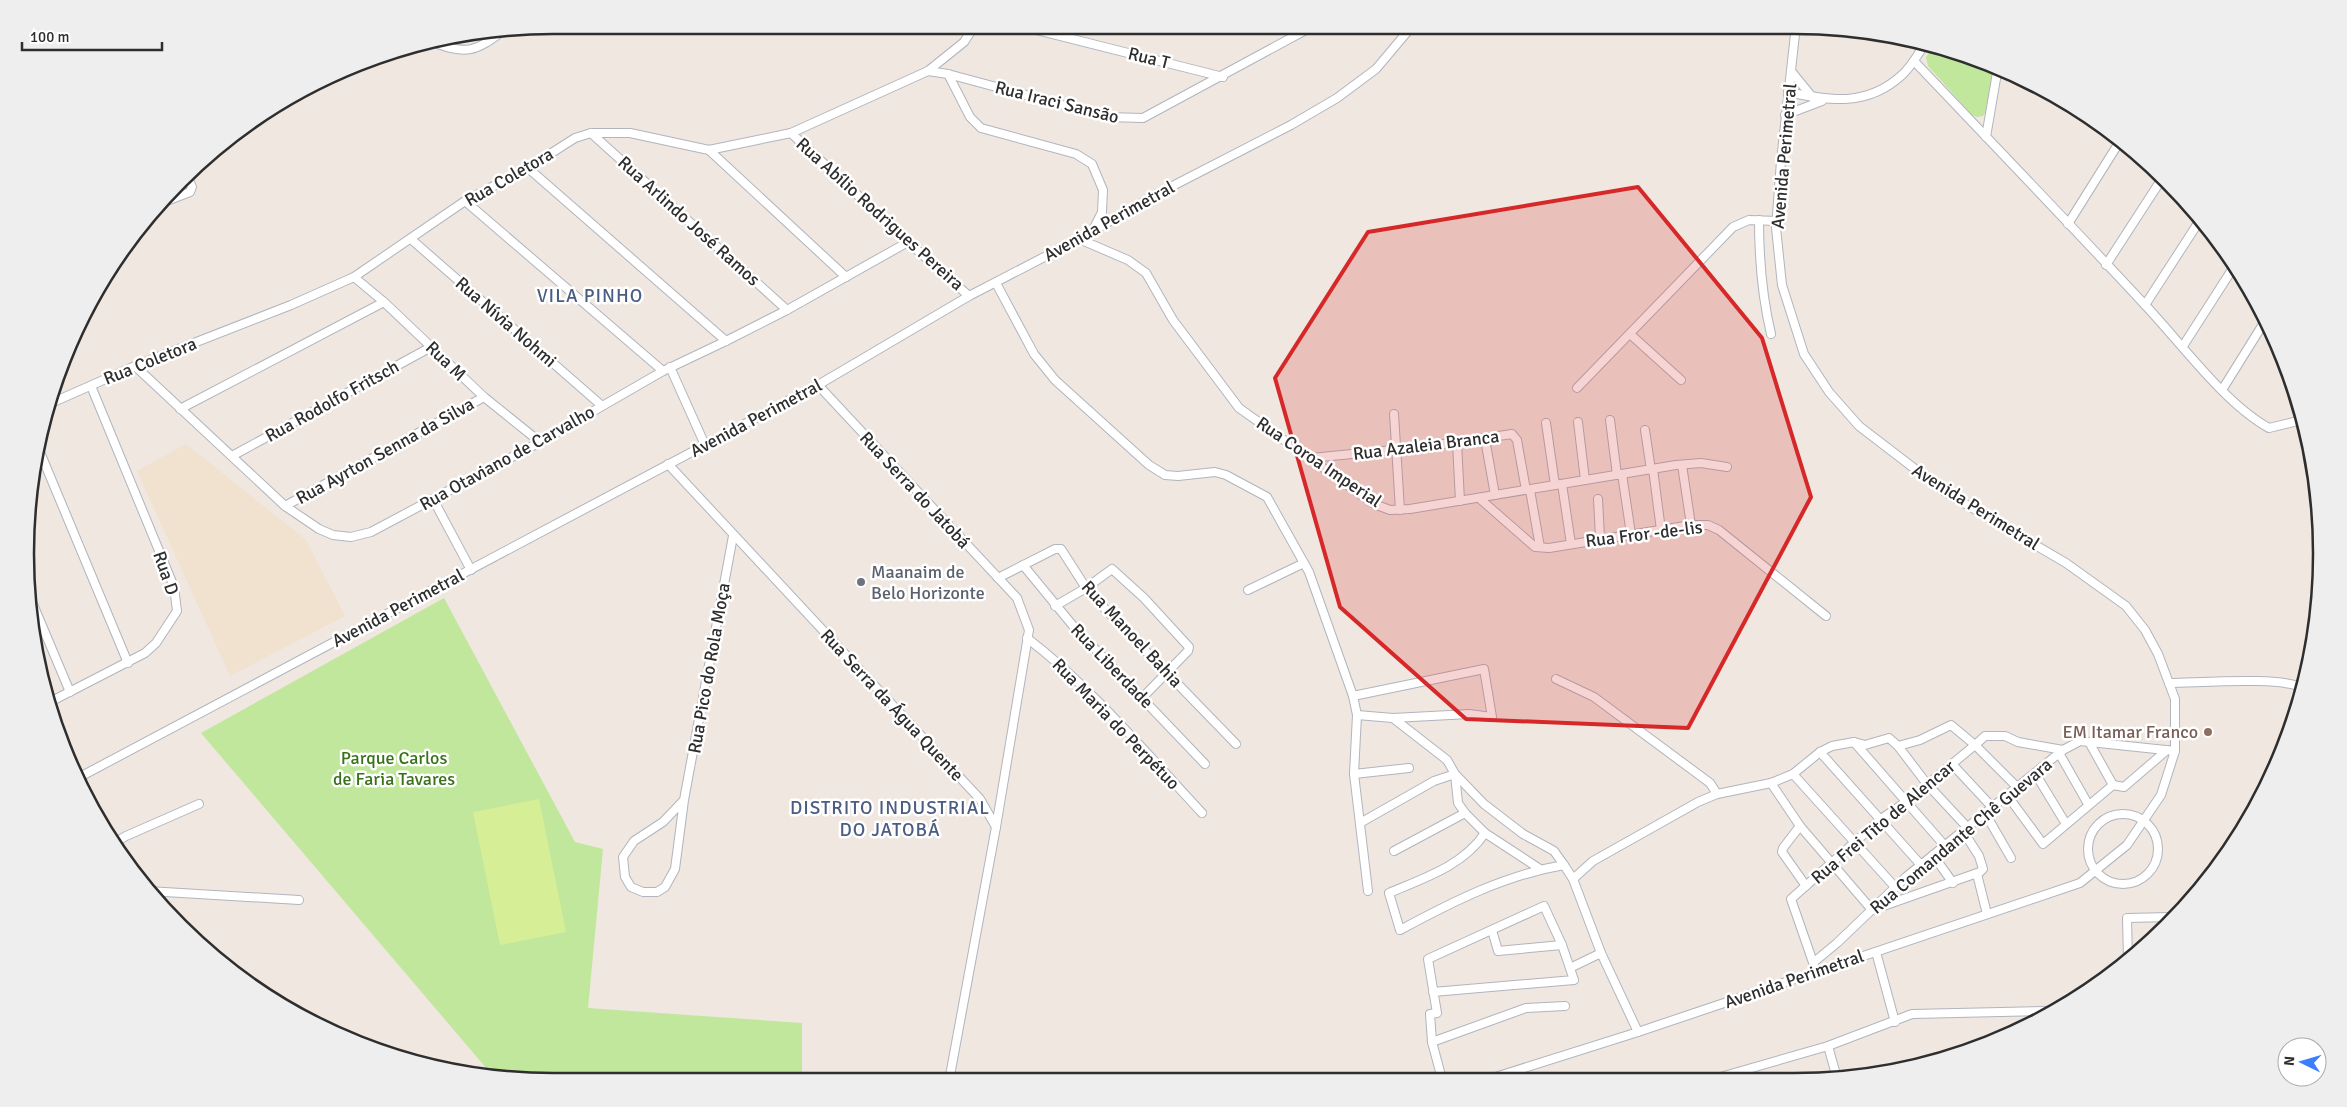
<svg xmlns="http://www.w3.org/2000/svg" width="2347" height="1107" viewBox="0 0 2347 1107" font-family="Signika,sans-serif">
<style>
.education{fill:#f1e1cf}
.green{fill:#c0e79b}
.pitch{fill:#d6ef97}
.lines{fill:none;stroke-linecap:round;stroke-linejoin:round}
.minor-casing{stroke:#b0b5be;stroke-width:10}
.minor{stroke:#fff;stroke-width:8}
.marked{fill:#d62828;fill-opacity:0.2;stroke:#d62828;stroke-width:4;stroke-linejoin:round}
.worship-dot{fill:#6b7280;stroke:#fff;stroke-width:2}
.education-dot{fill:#8d6e63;stroke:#fff;stroke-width:2}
.labels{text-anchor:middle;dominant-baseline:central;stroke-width:5;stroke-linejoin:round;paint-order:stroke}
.street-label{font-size:18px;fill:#2e2e2e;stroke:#fff}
.worship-label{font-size:18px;fill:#5b616d;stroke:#fff;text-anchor:start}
.education-label{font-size:18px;fill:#785e54;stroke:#fff;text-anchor:end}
.park-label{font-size:18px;fill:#377118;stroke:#fff}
.neighbourhood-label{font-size:19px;letter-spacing:1px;fill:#4b5d82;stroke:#fff}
.rim{fill:none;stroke:#2e2e2e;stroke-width:2.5}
</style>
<rect width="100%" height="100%" fill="#efe7e0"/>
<path class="education" d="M 186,444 L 306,540 L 345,616 L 230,676 L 137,471 Z"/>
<g class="green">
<path d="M 1934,46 L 1994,65 L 1987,111 L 1983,116 L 1977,117 L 1972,115 L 1928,66 L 1926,57 Z"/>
<path d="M 444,598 L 575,842 L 603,849 L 588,1008 L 802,1023 L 802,1081 L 553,1082 L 493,1076 L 201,733 Z"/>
</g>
<path class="pitch" d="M 539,799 L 566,932 L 500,945 L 473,812 Z"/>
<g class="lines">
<defs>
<g id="minor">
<path d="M 1017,25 L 1223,77"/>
<path d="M 1285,25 L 1305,30"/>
<path d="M 430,41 C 466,55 474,53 504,30"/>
<path d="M 1914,61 C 1991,142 2069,223 2146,306 C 2181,343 2225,404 2269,428 L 2302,420"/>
<path d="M 928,71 L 948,74 L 1107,117 L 1143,118 L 1315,25"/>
<path d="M 1791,71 L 1813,98"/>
<path d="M 948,74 L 970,117 L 981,128 L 1076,154 L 1092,164 L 1103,190 L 1102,212 L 1093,230"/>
<path d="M 1788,92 C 1830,101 1867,107 1902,75 C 1911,67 1918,54 1925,44"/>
<path d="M 1785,115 L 1822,101"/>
<path d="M 591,133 L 787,310"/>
<path d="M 791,133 L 908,242 L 969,296"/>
<path d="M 1986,137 L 1998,67"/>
<path d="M 709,150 L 846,277"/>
<path d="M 528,168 L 726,341"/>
<path d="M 465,201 L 663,371"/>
<path d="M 156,205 L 190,192 L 192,187 L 187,176"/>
<path d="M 1759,220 C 1759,259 1762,296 1771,334"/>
<path d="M 2068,224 L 2120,141"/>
<path d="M 1079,239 L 1128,260 L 1146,273 L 1173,320 L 1239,408 L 1374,504 L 1390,510 L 1410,509 L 1676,465 L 1701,463 L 1727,467"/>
<path d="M 412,240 L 601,405"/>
<path d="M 2106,265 L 2163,177"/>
<path d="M 354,277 L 384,302 L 484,397 L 540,442"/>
<path d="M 996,283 L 1034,354 L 1055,380 L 1149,465 L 1165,475 L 1178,476 L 1215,472 L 1226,475 L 1267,497 L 1309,572 L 1353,696 L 1357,715 L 1354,774 L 1368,891"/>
<path d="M 2145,305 L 2200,220"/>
<path d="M 1630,334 L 1681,380"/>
<path d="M 2183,346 L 2235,265"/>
<path d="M 135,366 L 285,506 L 319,529 L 333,535 L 351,537 L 371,532 L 540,442 L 663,371 L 726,341 L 787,310 L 908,242"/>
<path d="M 670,367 L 705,445"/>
<path d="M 818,385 L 1017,598 L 1029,630 L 996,827"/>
<path d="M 1577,388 L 1733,227 L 1749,220 L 1777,221"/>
<path d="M 2222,390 L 2265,321"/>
<path d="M 49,404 L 135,366 L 291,305 L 354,277 L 465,201 L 528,168 L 575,138 L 591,133 L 630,133 L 709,150 L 791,133 L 928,71 L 964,42 L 975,25"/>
<path d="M 180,409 L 384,302"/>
<path d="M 1394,414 L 1400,510"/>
<path d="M 1610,420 L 1617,475"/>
<path d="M 1578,422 L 1585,480"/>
<path d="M 1546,423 L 1555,485"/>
<path d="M 1645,430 L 1651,470"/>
<path d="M 1485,439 L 1495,495"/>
<path d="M 1457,443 L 1460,501"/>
<path d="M 37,445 L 128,663"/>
<path d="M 232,456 L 431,347"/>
<path d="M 1311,458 L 1423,447 L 1512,434 L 1517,440 L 1526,490"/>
<path d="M 668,464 L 980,799 L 996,827 L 949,1081"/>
<path d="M 1682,465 L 1691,525"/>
<path d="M 1653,469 L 1661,530"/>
<path d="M 1622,474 L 1631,534"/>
<path d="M 1562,484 L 1571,544"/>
<path d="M 1530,490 L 1540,547"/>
<path d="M 1479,498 L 1535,547 L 1549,548 L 1691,525 L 1708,525 L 1719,530 L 1826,616"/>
<path d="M 433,499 L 471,570"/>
<path d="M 1598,499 L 1600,538"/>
<path d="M 285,506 L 484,397"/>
<path d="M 1023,565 L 1074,627 L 1205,764"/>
<path d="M 998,578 L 1055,549 L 1061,549 L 1086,588 L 1106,610 L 1236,744"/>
<path d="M 27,590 L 70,692"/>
<path d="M 1248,590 L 1304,563"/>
<path d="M 1055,606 L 1086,588 L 1112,569 L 1144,598 L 1189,647 L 1188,651 L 1142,698"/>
<path d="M 1027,638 C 1092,688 1146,753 1202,813"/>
<path d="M 1556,679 L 1594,697 L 1710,783 L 1717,794 L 1698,802 L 1593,861 L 1573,879"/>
<path d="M 2169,683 C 2197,683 2282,676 2302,688"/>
<path d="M 1353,696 L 1484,669 L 1492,717 L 1469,714 L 1393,718"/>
<path d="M 48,703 L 145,653 L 156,643 L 177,611 L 174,587 L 91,386"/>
<path d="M 1357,715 L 1393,718 L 1447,760 L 1455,774 L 1458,803 L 1465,813 L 1485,833 L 1540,869"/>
<path d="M 1854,742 L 1945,846"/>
<path d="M 2089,742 L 2113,785"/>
<path d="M 1898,746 L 1927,784 L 1967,827"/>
<path d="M 1820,752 L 1921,865"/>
<path d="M 2059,753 L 2088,804"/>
<path d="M 1952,764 L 1992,807"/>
<path d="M 2035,773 L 2066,824"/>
<path d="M 1354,774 L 1409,768"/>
<path d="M 1793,774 L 1895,887"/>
<path d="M 76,779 L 818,385 L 969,296 L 1079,239 L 1157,194 L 1291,125 L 1337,98 L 1376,69 L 1413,25"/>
<path d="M 1771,783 L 1800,826 L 1872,910 L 1980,872 L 1983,869 L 1979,856 L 1963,831"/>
<path d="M 1717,794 L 1771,783 L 1793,774 L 1820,752 L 1832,746 L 1854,742 L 1865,745 L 1889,738 L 1898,746 L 1920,740 L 1951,725 L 1975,745 L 1985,736 L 2005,736 L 2018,742 L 2063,750 L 2080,741 L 2175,751"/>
<path d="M 2007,795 L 2043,844 L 2113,785 L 2124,787 L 2167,750"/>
<path d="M 684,800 L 663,822 L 634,841 L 623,857 L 625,877 L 631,887 L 643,892 L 657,892 L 665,887 L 675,869 L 684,800 L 733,536"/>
<path d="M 1985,813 L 2011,858"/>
<circle cx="2123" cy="849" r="35"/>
<path d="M 1360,823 L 1434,781 L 1455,774 L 1484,804 L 1523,834 L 1554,851 L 1564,865 L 1573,879 L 1601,953 L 1638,1032"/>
<path d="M 1800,826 L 1783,848 L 1782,852 L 1806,886"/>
<path d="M 1485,833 C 1463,866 1424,878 1389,893 L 1400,930 C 1452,902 1505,875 1564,865"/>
<path d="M 114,843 L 126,836 L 199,804"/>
<path d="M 1394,851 L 1465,813"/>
<path d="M 1933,855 L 1953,883"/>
<path d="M 1977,874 L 1987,914"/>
<path d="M 148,891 L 299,900"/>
<path d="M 1492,930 L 1498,951 L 1562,945"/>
<path d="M 1876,952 L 1895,1022"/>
<path d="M 2128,960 L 2127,918 L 2171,917"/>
<path d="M 1814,962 L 1837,943 L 1906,877 L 2063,750"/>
<path d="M 1570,968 L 1601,953"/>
<path d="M 1816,971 L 1791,899 L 1881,819 L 1906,802 L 1975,745 L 2017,787"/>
<path d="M 1432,1042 L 1430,1014 L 1437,1013 L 1428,959 L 1544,906 L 1562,945 L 1574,980 L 1433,992"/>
<path d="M 1828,1046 L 1837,1078"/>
<path d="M 1717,1078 L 1828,1046 L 1912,1014 L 2048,1011"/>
<path d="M 1442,1079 L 1432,1042 L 1526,1008 L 1565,1006"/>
<path d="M 1489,1079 L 1638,1032 L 2080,883 L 2127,845 L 2161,795 L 2175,751 L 2175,699 L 2158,654 L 2145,630 L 2126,606 L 2066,563 L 1945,492 L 1859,426 L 1829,392 L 1804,354 L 1782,285 L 1776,228 L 1781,161 L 1796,25"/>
</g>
</defs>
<use href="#minor" class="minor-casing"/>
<use href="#minor" class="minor"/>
</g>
<path class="marked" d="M 1638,187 L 1762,338 L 1811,497 L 1688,728 L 1466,719 L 1340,607 L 1275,378 L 1368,232 Z"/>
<circle class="worship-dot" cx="861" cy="582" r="5"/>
<circle class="education-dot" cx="2208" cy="732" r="5"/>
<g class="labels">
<g class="street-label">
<text transform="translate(1149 58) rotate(14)">Rua T</text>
<text transform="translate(1057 102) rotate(14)">Rua Iraci Sansão</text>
<text transform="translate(1784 156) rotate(-85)">Avenida Perimetral</text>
<text transform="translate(509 177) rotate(-30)">Rua Coletora</text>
<text transform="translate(880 214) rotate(42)">Rua Abílio Rodrigues Pereira</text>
<text transform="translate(689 221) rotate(42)">Rua Arlindo José Ramos</text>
<text transform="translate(1109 221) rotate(-29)">Avenida Perimetral</text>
<text transform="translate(506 322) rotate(41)">Rua Nívia Nohmi</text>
<text transform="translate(150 361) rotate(-22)">Rua Coletora</text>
<text transform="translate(446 361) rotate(44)">Rua M</text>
<text transform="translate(332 401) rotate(-29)">Rua Rodolfo Fritsch</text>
<text transform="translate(756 418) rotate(-28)">Avenida Perimetral</text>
<text transform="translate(1426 445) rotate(-7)">Rua Azaleia Branca</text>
<text transform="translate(385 451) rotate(-29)">Rua Ayrton Senna da Silva</text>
<text transform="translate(507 458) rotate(-29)">Rua Otaviano de Carvalho</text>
<text transform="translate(1319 462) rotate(34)">Rua Coroa Imperial</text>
<text transform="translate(915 490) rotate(47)">Rua Serra do Jatobá</text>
<text transform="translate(1976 507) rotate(32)">Avenida Perimetral</text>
<text transform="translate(1644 534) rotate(-7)">Rua Fror -de-lis</text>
<text transform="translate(166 573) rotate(71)">Rua D</text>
<text transform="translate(398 608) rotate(-28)">Avenida Perimetral</text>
<text transform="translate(1132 634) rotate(47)">Rua Manoel Bahia</text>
<text transform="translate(1112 666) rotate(46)">Rua Liberdade</text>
<text transform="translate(709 668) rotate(-80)">Rua Pico do Rola Moça</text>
<text transform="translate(892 705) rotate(47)">Rua Serra da Água Quente</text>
<text transform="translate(1116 724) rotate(46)">Rua Maria do Perpétuo</text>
<text transform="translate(1883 822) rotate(-40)">Rua Frei Tito de Alencar</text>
<text transform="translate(1961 836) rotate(-40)">Rua Comandante Chê Guevara</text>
<text transform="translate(1794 979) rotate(-19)">Avenida Perimetral</text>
</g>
<g class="worship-label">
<text x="871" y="572">Maanaim de<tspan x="871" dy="21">Belo Horizonte</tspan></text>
</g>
<g class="education-label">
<text x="2198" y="732">EM Itamar Franco</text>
</g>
<g class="park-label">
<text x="394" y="758">Parque Carlos<tspan x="394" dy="21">de Faria Tavares</tspan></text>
</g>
<g class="neighbourhood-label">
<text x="590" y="296">VILA PINHO</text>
<text x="890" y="808">DISTRITO INDUSTRIAL<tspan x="890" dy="22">DO JATOBÁ</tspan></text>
</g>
</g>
<path d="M0 0H2347V1107H0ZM553 34H1794A519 519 0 0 1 2313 553V554A519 519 0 0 1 1794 1073H553A519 519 0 0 1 34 554V553A519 519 0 0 1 553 34Z" fill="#eee" fill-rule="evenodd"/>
<path class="rim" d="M553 34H1794A519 519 0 0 1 2313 553V554A519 519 0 0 1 1794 1073H553A519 519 0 0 1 34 554V553A519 519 0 0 1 553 34Z"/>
<g transform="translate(2302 1062) rotate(275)"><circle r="24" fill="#ffffff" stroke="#ababab"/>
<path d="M0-4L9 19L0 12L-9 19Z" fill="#3d7eff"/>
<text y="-8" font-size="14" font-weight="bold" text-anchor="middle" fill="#2e2e2e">N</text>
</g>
<path d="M22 42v8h140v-8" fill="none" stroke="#2e2e2e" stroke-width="2.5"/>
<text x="30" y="42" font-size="15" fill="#2e2e2e" stroke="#ffffff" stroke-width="4" paint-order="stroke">100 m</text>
</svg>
